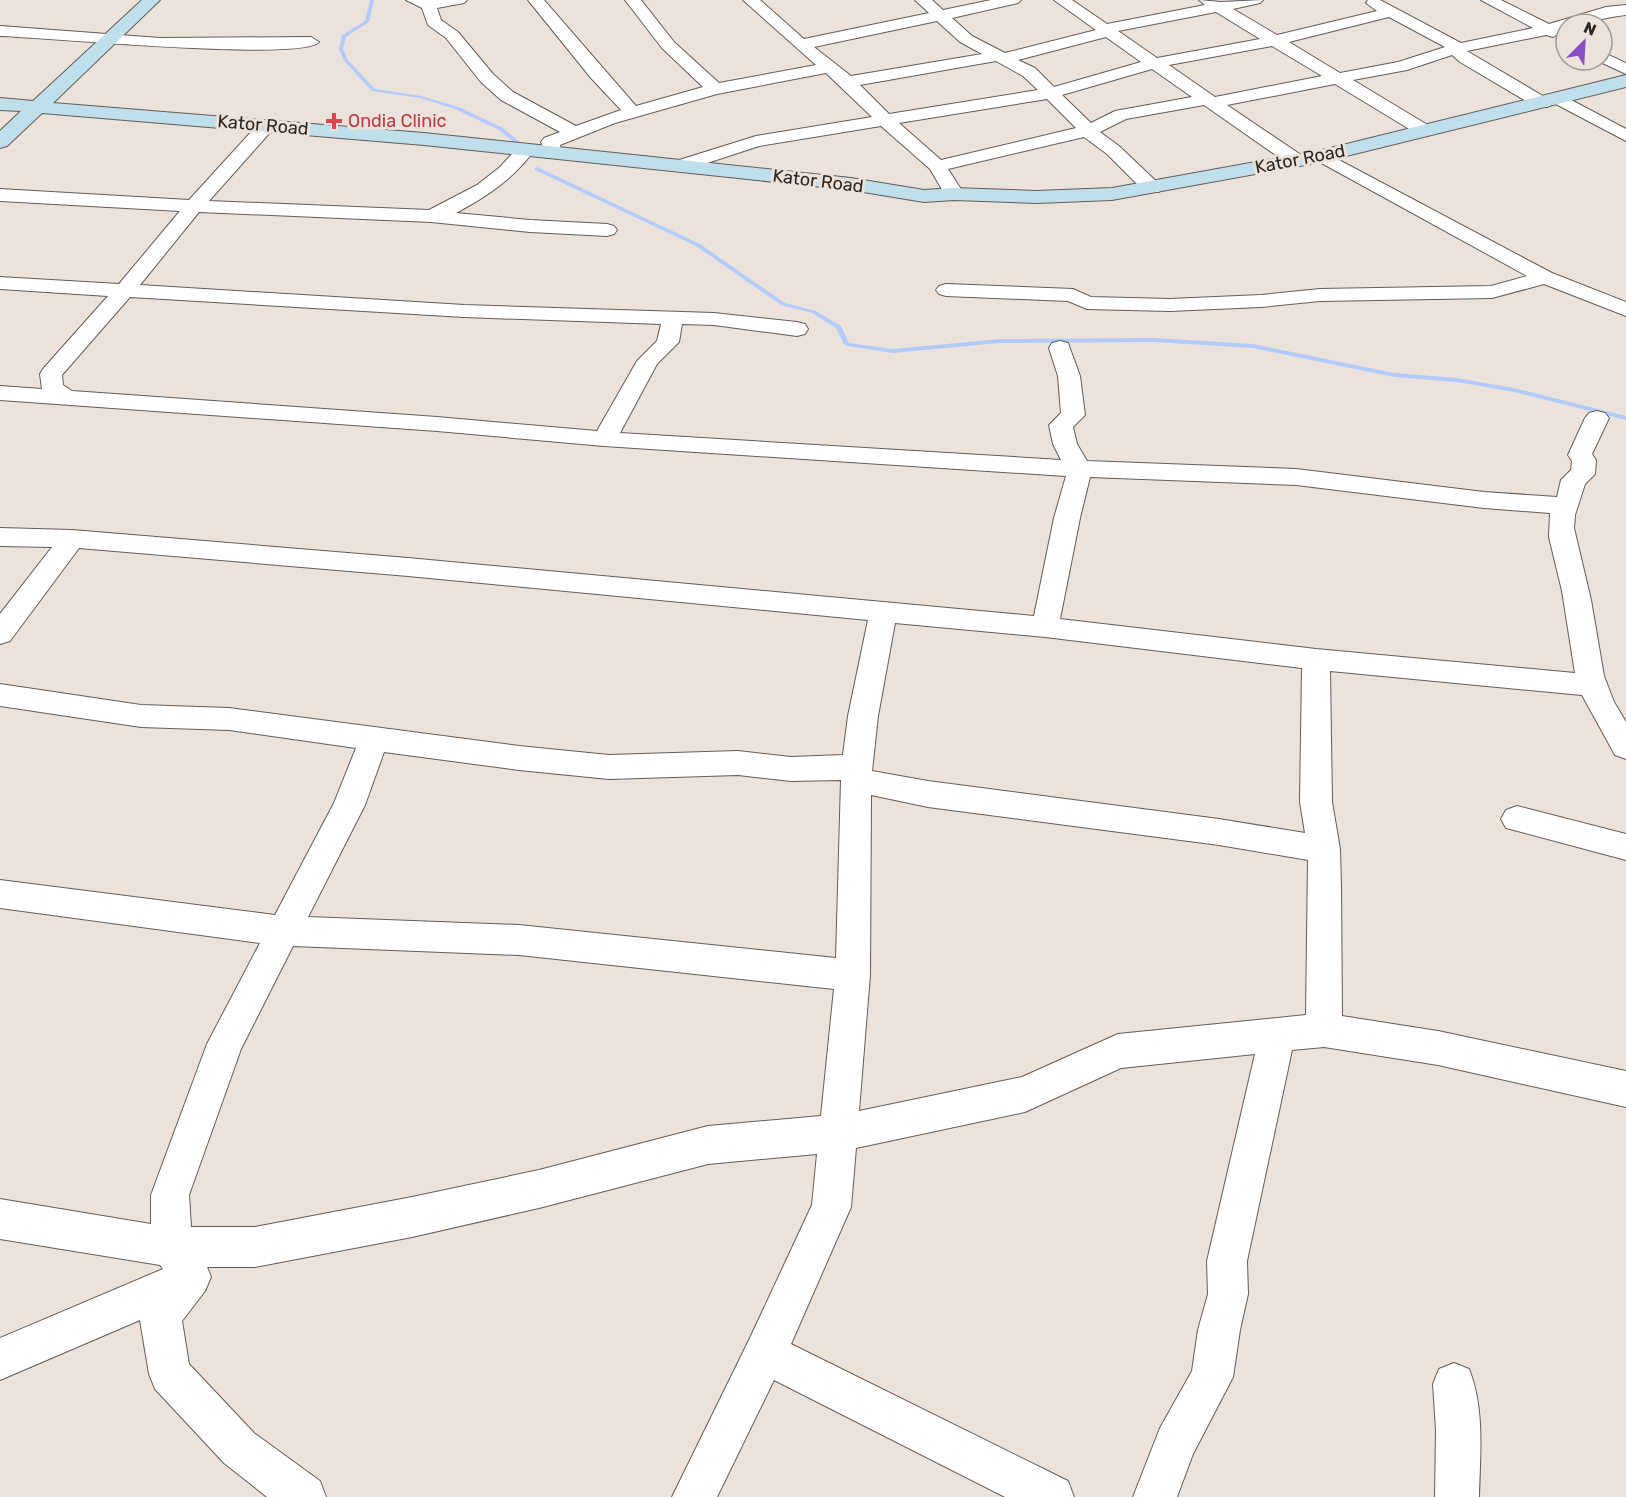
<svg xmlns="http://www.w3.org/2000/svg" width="1626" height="1497" viewBox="0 0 1626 1497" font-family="Rubik,sans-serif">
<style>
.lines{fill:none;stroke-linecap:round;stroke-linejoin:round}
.stream{fill:#b2cbfa;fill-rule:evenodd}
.street-casing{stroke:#645c57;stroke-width:2}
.secondary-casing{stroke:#645c57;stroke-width:2}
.street{fill:#fff;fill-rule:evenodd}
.secondary{fill:#bfdfec;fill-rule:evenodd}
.health-dot{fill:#e0444e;stroke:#ece2dc;stroke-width:2}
.labels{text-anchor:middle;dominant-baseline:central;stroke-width:6;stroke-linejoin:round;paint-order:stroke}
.far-health-label{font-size:18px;fill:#be3a42;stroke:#ece2dc;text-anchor:start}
.far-street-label{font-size:18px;fill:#2a2624;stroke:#ece2dc}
</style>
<rect width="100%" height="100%" fill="#ece2dc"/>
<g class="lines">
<g class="stream">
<path d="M 370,0 L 374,0 L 369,22 L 346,37 L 343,49 L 348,60 L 375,89 L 421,96 L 459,107 L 503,128 L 527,148 L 527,150 L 523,150 L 499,130 L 455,109 L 420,98 L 372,91 L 344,61 L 339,49 L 342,35 L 365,21 Z"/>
<path d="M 537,167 L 700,244 L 785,303 L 816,311 L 841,326 L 849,343 L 893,349 L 1000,339 L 1154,338 L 1253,344 L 1394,373 L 1457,378 L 1514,388 L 1626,416 L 1626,420 L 1514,392 L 1457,382 L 1394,377 L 1253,348 L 1154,342 L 1000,343 L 893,353 L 847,346 L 844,344 L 836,328 L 812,313 L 781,305 L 696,246 L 535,170 L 535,168 Z"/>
</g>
<defs>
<g id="street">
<path d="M 406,0 L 467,0 L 464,3 L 437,8 L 441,20 L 458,32 L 493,74 L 513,92 L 576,126 L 621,110 L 591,78 L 528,0 L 544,0 L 636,106 L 703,87 L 662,48 L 625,0 L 641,0 L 674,42 L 719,83 L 816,65 L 743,0 L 760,0 L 804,39 L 929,13 L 915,0 L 932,0 L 943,10 L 991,0 L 1021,0 L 1018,3 L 952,18 L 972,36 L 1005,53 L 1096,30 L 1054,0 L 1072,0 L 1107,24 L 1205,5 L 1199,0 L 1221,2 L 1263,0 L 1260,3 L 1233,9 L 1277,35 L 1377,11 L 1366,3 L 1368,0 L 1380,0 L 1461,43 L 1533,28 L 1481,0 L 1501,0 L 1549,24 L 1606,7 L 1626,5 L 1626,15 C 1605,17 1587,24 1566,24 L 1566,29 L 1553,37 L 1546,35 L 1467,51 L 1548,99 L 1551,103 L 1548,107 L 1536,107 L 1460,62 L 1452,55 L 1407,70 L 1353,80 L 1431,127 L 1434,131 L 1431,135 L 1419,135 L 1335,84 L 1227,105 L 1304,157 L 1306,161 L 1304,165 L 1290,165 L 1204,105 L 1126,119 L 1100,132 L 1119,146 L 1159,184 L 1161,188 L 1159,192 L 1145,192 L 1107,154 L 1084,137 L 948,169 L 964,194 L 961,198 L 947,198 L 930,169 L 881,126 L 759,146 L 683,171 L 676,169 L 674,165 L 676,161 L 756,136 L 872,117 L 826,73 L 717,94 L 615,123 L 560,145 L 562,154 L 559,158 L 547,158 L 541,142 L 544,138 L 560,132 L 501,100 L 481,82 L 446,38 L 428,25 L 422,8 ZM 1216,12 L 1260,39 L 1157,58 L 1118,31 ZM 1389,17 L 1445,47 L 1398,62 L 1340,73 L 1289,42 ZM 937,21 L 960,42 L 982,54 L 851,76 L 814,47 ZM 1106,37 L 1141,62 L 1054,87 L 1035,68 L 1018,60 ZM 1272,46 L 1322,76 L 1215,97 L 1169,65 ZM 996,61 L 1023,76 L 1038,90 L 889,114 L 860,85 ZM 1152,69 L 1192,97 L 1115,111 L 1091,123 L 1062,95 ZM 1047,99 L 1076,128 L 941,160 L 899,123 Z"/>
<path d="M 0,26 L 160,38 L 311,37 L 319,42 C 303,62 40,37 0,36 Z"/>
<path d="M 1602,52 L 1626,63 L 1626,74 L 1596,60 L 1602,60 Z"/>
<path d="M 1558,93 L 1626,129 L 1626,141 L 1552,102 L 1549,98 L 1552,94 Z"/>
<path d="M 267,120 L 273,121 L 276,125 L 273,129 L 209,201 L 429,210 L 477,185 L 500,167 L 520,145 L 532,145 L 535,149 C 515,178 486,197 456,213 L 530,220 L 607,224 L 614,226 L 617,230 L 614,234 L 607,236 L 530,232 L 431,222 L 199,212 L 140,285 L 464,305 L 714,313 L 797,322 L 805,324 L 808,329 L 805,334 L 797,336 L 714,325 L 682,324 L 679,342 L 657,364 L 620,433 L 1061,460 L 1053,444 L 1049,425 L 1061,413 L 1058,376 L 1049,348 L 1052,343 L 1060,341 L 1068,343 L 1080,376 L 1085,415 L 1073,427 L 1077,444 L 1087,461 L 1296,469 L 1484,492 L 1557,497 L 1561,480 L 1571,470 L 1572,461 L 1568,455 L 1585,418 L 1589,413 L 1597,411 L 1605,413 L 1609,418 L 1592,454 L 1596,460 L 1595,474 L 1585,484 L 1575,515 L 1574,528 L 1591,600 L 1604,676 L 1614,702 L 1626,722 L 1626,759 L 1615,755 L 1582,695 L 1330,671 L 1332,802 L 1340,849 L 1341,887 L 1342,1016 L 1438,1031 L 1626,1071 L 1626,1107 L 1438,1065 L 1324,1047 L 1292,1050 L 1247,1261 L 1248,1294 L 1240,1330 L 1233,1377 L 1193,1454 L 1177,1497 L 1133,1497 L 1160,1428 L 1192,1371 L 1198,1330 L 1208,1294 L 1207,1261 L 1255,1054 L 1121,1068 L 1025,1112 L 856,1148 L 851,1207 L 791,1344 L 1068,1481 L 1074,1497 L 1005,1497 L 774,1380 L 717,1497 L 672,1497 L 750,1338 L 812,1205 L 817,1154 L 708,1164 L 539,1208 L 412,1237 L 255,1267 L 207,1267 L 211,1277 L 205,1291 L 182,1321 L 189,1364 L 254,1433 L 320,1481 L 326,1497 L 267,1497 L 224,1463 L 155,1389 L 149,1374 L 140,1320 L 0,1380 L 0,1338 L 163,1269 L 160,1265 L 0,1239 L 0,1199 L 151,1224 L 151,1195 L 207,1044 L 260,943 L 0,908 L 0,880 L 275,915 L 334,803 L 356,748 L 229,730 L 141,727 L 0,706 L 0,684 L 141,705 L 229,708 L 519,746 L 609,755 L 738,751 L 791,757 L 843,755 L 848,716 L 868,620 L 408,576 L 79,548 L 10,641 L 0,644 L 0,614 L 52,547 L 0,546 L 0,528 L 72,530 L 408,558 L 1034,616 L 1054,518 L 1066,476 L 604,446 L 437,431 L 0,400 L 0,386 L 42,389 L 40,374 L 43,369 L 108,296 L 0,289 L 0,277 L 119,284 L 180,211 L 0,201 L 0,189 L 189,200 L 261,121 ZM 130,297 L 464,317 L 661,324 L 657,341 L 637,361 L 597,431 L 437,417 L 72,391 L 63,385 L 62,375 ZM 1090,477 L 1296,485 L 1484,508 L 1550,513 L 1549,537 L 1562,591 L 1575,673 L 1316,649 L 1060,619 L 1080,518 ZM 895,623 L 1045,637 L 1302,668 L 1300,802 L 1305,833 L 1219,819 L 928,781 L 872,771 L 878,716 ZM 384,752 L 519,770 L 609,779 L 738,775 L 791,781 L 841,780 L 836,958 L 519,925 L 308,917 L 365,805 ZM 871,795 L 928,807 L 1219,845 L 1308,860 L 1306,1015 L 1118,1034 L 1022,1077 L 859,1111 L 870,975 ZM 293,946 L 519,955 L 834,989 L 821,1116 L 708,1126 L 539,1170 L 412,1197 L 255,1227 L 191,1227 L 189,1195 L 241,1049 Z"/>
<path d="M 1322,151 L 1552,273 L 1626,302 L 1626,316 L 1544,284 L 1492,298 L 1320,301 L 1261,307 L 1170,311 L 1087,309 L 1068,301 L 946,296 L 939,294 L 936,290 L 939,286 L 946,284 L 1073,289 L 1091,297 L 1170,299 L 1261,295 L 1320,289 L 1491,286 L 1527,276 L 1316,160 L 1313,156 L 1316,152 Z"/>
<path d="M 1517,806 L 1626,834 L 1626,860 L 1506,828 L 1501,819 L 1506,810 Z"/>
<path d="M 1454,1363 L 1469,1369 C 1485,1408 1480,1456 1479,1497 L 1435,1497 L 1436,1430 L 1433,1384 L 1439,1369 Z"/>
</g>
<path id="secondary" d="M 142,0 L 160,0 L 53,103 L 424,133 L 851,178 L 924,190 L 954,188 L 1037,191 L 1112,188 L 1322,150 L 1626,75 L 1626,87 L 1322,162 L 1112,200 L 1037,203 L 954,200 L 924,202 L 851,190 L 424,145 L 42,113 L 7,146 L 0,148 L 0,131 L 21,111 L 0,110 L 0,98 L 33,101 Z"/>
</defs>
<use href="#street" class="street-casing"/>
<use href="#secondary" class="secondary-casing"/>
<use href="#street" class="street"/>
<use href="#secondary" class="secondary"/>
</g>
<path class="health-dot" d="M331 112h6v6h6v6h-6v6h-6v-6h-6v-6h6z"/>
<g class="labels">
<g class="far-health-label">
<text x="348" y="121">Ondia Clinic</text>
</g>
<g class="far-street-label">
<text transform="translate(263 125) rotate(5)">Kator Road</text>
<text transform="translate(1300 159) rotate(-11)">Kator Road</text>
<text transform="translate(818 181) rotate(7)">Kator Road</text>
</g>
</g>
<g transform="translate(1584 42) rotate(24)"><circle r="28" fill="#ece2dc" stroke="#9e9792" stroke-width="1.5"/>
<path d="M0-4.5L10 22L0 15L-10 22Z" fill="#8a4ec4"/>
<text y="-9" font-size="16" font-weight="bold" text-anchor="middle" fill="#2a2624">N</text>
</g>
</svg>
